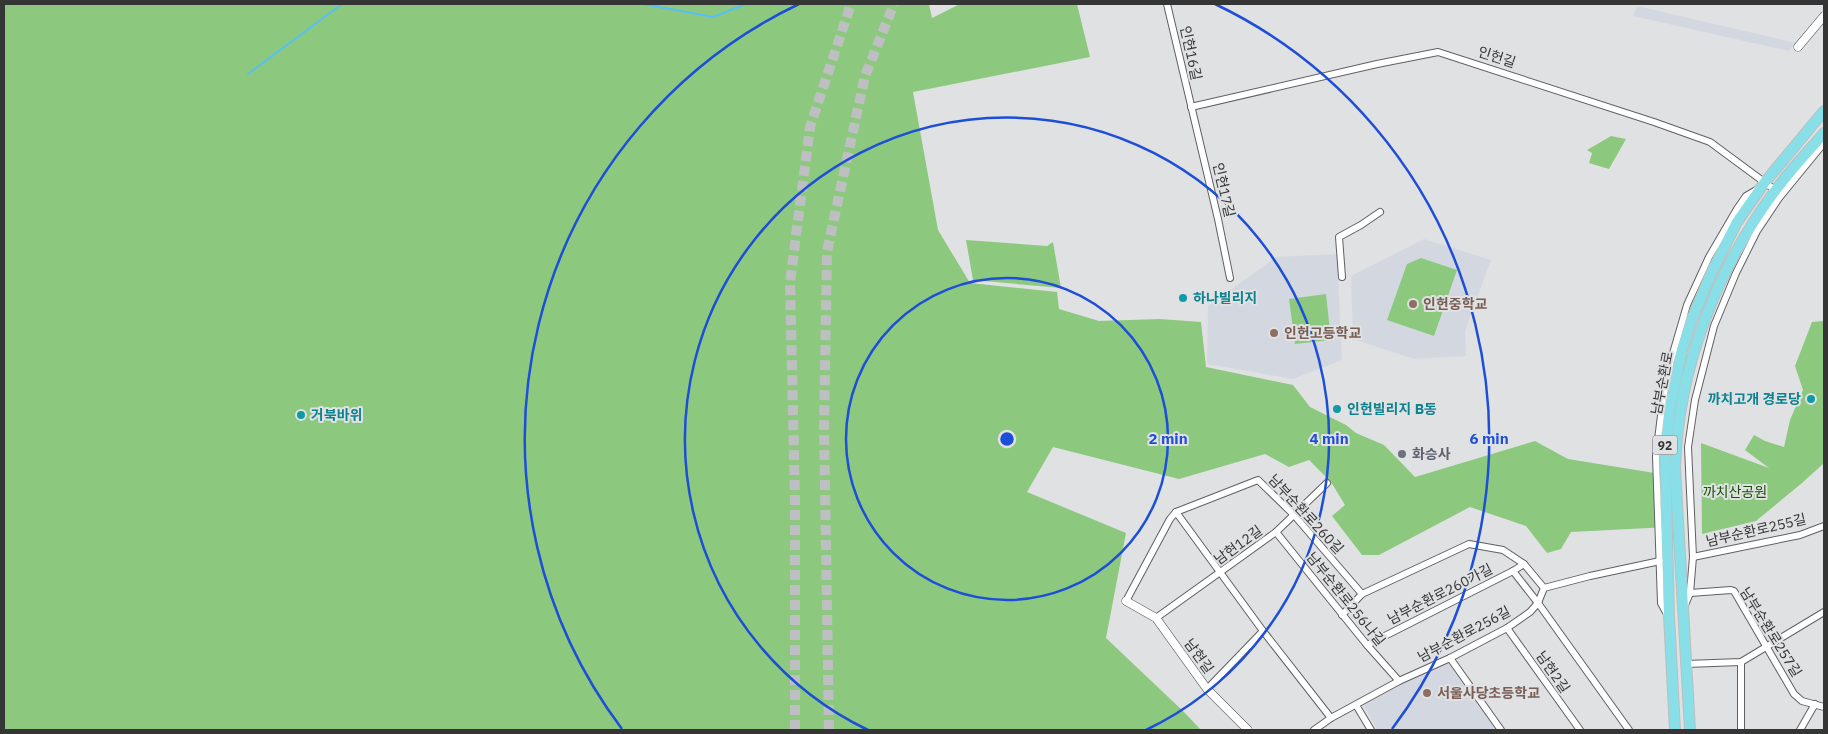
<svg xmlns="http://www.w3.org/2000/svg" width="1828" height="734" viewBox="0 0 1828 734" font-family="'IBM Plex Sans','Noto Sans KR',sans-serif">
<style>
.built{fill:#d3d7e0}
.green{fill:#8cc97f}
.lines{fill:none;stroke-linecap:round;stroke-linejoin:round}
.stream{stroke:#58bef3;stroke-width:2}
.trunk-tunnel{stroke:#bebfc0;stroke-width:10;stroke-dasharray:10 5;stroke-linecap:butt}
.minor-casing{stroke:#606063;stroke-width:8}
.tertiary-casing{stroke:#606063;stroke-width:9}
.primary-casing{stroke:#bebebf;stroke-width:12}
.minor{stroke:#fff;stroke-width:6}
.tertiary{stroke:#fff;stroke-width:8}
.primary{stroke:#88dfe7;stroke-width:10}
.ring{fill:none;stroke:#1d4ed8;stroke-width:2.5}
.culture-dot{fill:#0f9aa8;stroke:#e0e1e3;stroke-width:2}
.education-dot{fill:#8d6e63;stroke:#e0e1e3;stroke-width:2}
.worship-dot{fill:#6b7280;stroke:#e0e1e3;stroke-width:2}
.labels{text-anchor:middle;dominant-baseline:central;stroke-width:4;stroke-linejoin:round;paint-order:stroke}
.shield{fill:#e0e1e3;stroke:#68696a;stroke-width:1}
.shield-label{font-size:12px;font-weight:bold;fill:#353536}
.street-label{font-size:14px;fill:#353536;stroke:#e0e1e3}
.culture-label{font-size:14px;font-weight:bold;fill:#0d838f;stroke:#e0e1e3;text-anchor:start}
.education-label{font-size:14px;font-weight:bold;fill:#785e54;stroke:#e0e1e3;text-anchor:start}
.worship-label{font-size:14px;font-weight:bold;fill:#5b616d;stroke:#e0e1e3;text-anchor:start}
.park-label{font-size:14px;fill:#155203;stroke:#e0e1e3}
.centre{fill:#1d4ed8;stroke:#e0e1e3;stroke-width:2.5}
.ring-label{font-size:15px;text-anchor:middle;font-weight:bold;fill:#1d4ed8;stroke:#e0e1e3;stroke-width:4;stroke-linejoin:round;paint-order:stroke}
</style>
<rect width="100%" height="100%" fill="#e0e1e3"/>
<g class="built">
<path d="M 1637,6 L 1796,43 L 1789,51 L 1633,16 Z"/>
<path d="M 1424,239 L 1491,260 L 1465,331 L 1466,356 L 1414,359 L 1353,339 L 1351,276 Z"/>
<path d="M 1337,254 L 1342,360 L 1293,379 L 1207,364 L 1208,306 L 1276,257 Z"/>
<path d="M 1450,658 L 1498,730 L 1377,730 L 1363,704 L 1399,681 Z"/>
</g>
<g class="green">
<path d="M 4,4 L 929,4 L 932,18 L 960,4 L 1077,4 L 1090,57 L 913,92 L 938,230 L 970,283 L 1057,292 L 1059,309 L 1099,321 L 1160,319 L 1201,322 L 1206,367 L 1293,385 L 1310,407 L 1346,425 L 1356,433 L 1384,445 L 1415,477 L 1535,441 L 1568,459 L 1667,475 L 1669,527 L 1571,532 L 1561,549 L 1547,553 L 1526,526 L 1470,507 L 1379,555 L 1362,555 L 1332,516 L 1345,505 L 1331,482 L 1309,460 L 1289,467 L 1265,454 L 1179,479 L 1053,447 L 1027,492 L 1126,533 L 1106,638 L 1184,712 L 1201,730 L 4,730 Z"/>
<path d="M 1611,136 L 1626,139 L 1609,169 L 1589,163 L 1592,153 L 1587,150 Z"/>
<path d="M 966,240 L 1047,246 L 1053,242 L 1061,288 L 973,280 Z"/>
<path d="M 1421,258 L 1457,270 L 1434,336 L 1387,320 L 1407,264 Z"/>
<path d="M 1326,294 L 1331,340 L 1295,344 L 1289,299 Z"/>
<path d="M 1824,321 L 1824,463 L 1802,483 L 1756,521 L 1702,534 L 1701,443 L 1769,468 L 1745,450 L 1754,435 L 1765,441 L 1784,447 L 1790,420 L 1803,390 L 1795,366 L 1812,322 Z"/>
</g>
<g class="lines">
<g class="stream">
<path d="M 643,4 L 713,17 L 746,4"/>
<path d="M 248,74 L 342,4"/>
</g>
<g class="trunk-tunnel">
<path d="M 795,730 L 795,500 L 790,282 L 810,127 L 851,4"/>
<path d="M 829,730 L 824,426 L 827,251 L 865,76 L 894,4"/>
</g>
<defs>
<g id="minor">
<path d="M 1167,4 L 1218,219 L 1230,278"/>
<path d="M 1191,107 L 1377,64 L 1438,52 L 1654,122 L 1710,142 L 1775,190"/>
<path d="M 1342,277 L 1339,237 L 1361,225 L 1380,212"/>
<path d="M 1176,512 L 1263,631 L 1331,718"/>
<path d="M 1276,532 L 1367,645 L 1399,681"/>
<path d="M 1693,557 L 1800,535 L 1824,526"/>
<path d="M 1513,571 L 1538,603 L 1629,730"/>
<path d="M 1690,593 L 1731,590 L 1734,591 L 1794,694 L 1802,701 L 1824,707"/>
<path d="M 1126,601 L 1170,519 L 1176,512 L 1258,480 L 1294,515 L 1362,594 L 1469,544 L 1503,550 L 1524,564 L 1544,588"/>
<path d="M 1685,605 L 1690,593 L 1693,557 L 1688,447 L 1695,400 L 1714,326 L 1736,273 L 1757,231 L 1779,198 L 1824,143"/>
<path d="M 1667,614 L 1661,603 L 1656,456 L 1663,399 L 1671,360 L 1687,305 L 1709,257 L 1737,209 L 1746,196 L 1758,189"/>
<path d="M 1342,615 L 1362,594"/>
<path d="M 1156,618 L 1276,532 L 1327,483"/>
<path d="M 1507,628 L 1580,730"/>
<path d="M 1367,645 L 1513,571 L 1524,564"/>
<path d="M 1450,658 L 1501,730"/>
<path d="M 1686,664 L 1741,662 L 1824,612"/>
<path d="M 1207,689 L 1263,631"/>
<path d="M 1356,705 L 1371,730"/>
<path d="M 1314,730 L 1331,718 L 1399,681 L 1450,658 L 1507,628 L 1530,612 L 1538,603 L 1544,588 L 1590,576 L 1660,561"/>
<path d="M 1741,730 L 1741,662"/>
<path d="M 1800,730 L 1815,704"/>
</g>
<g id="tertiary">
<path d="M 1798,47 L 1824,16"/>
<path d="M 1126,601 L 1156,618 L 1207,689 L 1248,730"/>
</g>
<g id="primary">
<path d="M 1675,730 L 1669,616 L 1665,454 L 1670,409 L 1682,350 L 1692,319 L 1711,274 L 1737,222 L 1765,182 L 1824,111"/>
<path d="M 1690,730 L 1675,468 C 1678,369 1716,270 1775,191 C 1790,170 1808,152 1824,133"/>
</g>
</defs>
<use href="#minor" class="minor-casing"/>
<use href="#tertiary" class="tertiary-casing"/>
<use href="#primary" class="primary-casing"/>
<use href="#minor" class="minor"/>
<use href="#tertiary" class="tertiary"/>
<use href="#primary" class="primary"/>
</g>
<g class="ring">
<circle cx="1007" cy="439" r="161"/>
<path d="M868 730A322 322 0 1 1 1146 730"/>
<path d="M622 729A482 482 0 0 1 799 4M1215 4A482 482 0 0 1 1392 729"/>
</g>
<g class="culture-dot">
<circle cx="1183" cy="298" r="5"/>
<circle cx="1811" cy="399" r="5"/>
<circle cx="1337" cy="409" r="5"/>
<circle cx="301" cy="415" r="5"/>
</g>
<g class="education-dot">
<circle cx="1413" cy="304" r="5"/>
<circle cx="1274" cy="333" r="5"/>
<circle cx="1427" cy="693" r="5"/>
</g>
<circle class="worship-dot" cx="1402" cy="454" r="5"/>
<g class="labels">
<rect class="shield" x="1652.5" y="435.5" width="25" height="19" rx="4"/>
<g class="shield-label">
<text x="1665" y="445">92</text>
</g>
<g class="street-label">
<text transform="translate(1191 53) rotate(78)">인헌16길</text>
<text transform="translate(1497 57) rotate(18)">인헌길</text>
<text transform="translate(1224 190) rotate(77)">인헌17길</text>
<text transform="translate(1662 383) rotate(-79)">남부순환로</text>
<text transform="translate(1306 514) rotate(47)">남부순환로260길</text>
<text transform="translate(1756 530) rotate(-13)">남부순환로255길</text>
<text transform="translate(1238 545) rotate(-36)">남현12길</text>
<text transform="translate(1440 594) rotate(-27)">남부순환로260가길</text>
<text transform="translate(1346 599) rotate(51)">남부순환로256나길</text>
<text transform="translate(1771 632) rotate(58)">남부순환로257길</text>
<text transform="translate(1464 634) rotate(-28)">남부순환로256길</text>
<text transform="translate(1199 656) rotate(54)">남현길</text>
<text transform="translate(1553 672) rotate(55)">남현2길</text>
</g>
<g class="culture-label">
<text x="1193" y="298">하나빌리지</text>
<text x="1801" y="399" text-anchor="end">까치고개 경로당</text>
<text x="1347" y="409">인헌빌리지 B동</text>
<text x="311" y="415">거북바위</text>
</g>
<g class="education-label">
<text x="1423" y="304">인헌중학교</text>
<text x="1284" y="333">인헌고등학교</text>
<text x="1437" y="693">서울사당초등학교</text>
</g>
<g class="worship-label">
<text x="1412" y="454">화승사</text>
</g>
<g class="park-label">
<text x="1735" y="492">까치산공원</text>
</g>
</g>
<circle cx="1007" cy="439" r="8" class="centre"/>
<g class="ring-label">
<text x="1168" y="444">2 min</text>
<text x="1329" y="444">4 min</text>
<text x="1489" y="444">6 min</text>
</g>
<rect width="1828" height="734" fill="none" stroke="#353536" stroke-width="10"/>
</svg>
